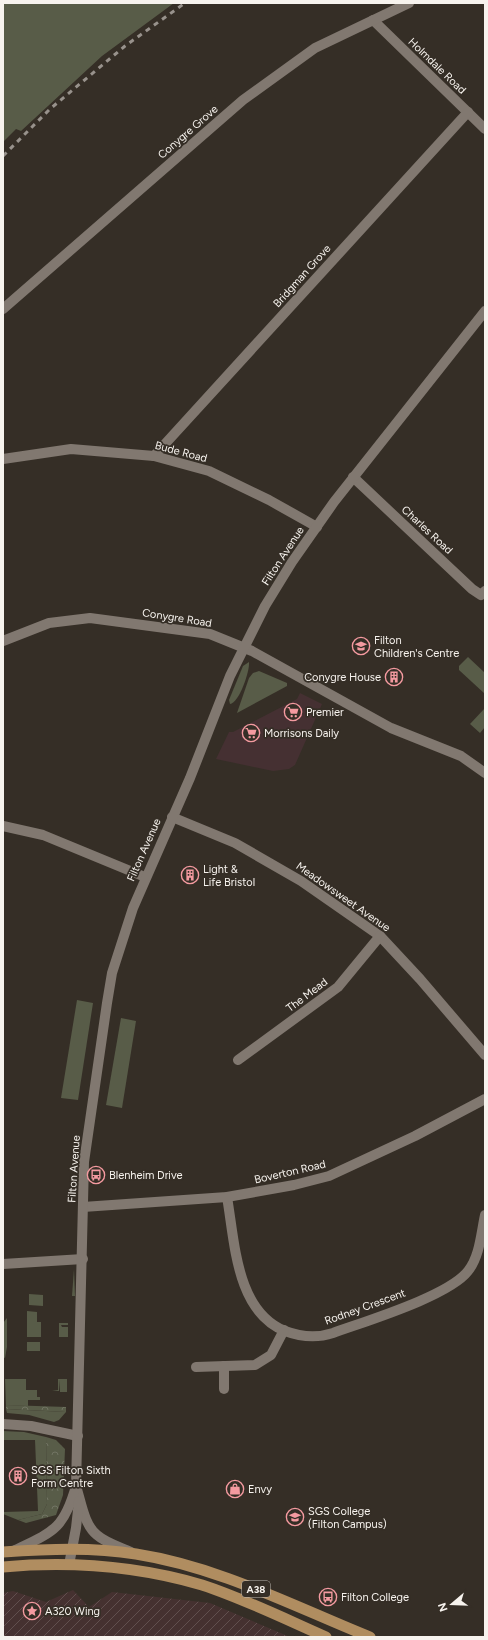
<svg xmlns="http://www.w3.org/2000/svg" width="488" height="1640" viewBox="0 0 488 1640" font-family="Figtree,sans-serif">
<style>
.commercial{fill:#453032}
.industrial{fill:url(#industrial-furrows)}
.green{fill:#585c48}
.forest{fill:url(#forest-crowns)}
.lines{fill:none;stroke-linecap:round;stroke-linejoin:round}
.minor{stroke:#817870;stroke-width:10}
.primary{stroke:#b08d60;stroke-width:11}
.rail{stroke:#98928c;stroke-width:3;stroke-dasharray:5 5;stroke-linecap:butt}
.labels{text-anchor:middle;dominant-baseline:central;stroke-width:3.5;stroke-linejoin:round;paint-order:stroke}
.shield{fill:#352e26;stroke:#bdb8b2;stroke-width:1}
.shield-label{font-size:10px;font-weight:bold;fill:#f7f3ee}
.street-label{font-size:11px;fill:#f7f3ee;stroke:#352e26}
.poi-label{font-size:11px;fill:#f7f3ee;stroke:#352e26;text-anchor:start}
</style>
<defs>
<pattern id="industrial-furrows" width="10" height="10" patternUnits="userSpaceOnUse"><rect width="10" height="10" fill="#453130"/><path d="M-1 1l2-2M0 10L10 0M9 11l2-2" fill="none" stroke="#614f4e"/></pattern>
<pattern id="forest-crowns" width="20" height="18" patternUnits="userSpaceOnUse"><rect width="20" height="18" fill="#585c48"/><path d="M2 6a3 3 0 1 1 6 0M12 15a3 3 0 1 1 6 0" fill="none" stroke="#717463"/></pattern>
</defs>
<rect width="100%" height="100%" fill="#352e26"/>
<path class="commercial" d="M 300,693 L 322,704 L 295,765 L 289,769 L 273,771 L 216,759 L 229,732 L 233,732 L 297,699 Z"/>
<path class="industrial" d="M 73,1590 L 89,1607 L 112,1592 L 210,1603 L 290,1637 L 3,1637 L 3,1593 L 13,1591 L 46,1602 Z"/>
<g class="green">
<path d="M 3,3 L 174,3 L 102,56 L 21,131 L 16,129 L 3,142 Z"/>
<path d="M 468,657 L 485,673 L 485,694 L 459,670 L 459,666 Z"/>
<path d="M 249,662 C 250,671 239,703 230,704 L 229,700 L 243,666 Z"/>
<path d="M 259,671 L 287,683 L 287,686 L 237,713 L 249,678 L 253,673 Z"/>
<path d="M 485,708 L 485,727 L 480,733 L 470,724 Z"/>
<path d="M 77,1000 L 93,1003 L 78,1100 L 61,1098 Z"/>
<path d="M 121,1018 L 136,1021 L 122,1108 L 106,1105 Z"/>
<path d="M 74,1269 L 75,1296 L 72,1296 Z"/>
<path d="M 29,1294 L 43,1295 L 43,1306 L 29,1305 Z"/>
<path d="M 27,1311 L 37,1312 L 37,1322 L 41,1322 L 41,1337 L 27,1337 Z"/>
<path d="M 7,1318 L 7,1347 L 5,1358 L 3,1357 L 3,1323 Z"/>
<path d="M 59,1323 L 68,1323 L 68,1325 L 61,1325 L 62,1327 L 68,1327 L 68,1337 L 59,1337 Z"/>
<rect x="27" y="1342" width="13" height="9"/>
<path d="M 5,1379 L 26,1379 L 26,1390 L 37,1390 L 37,1397 L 40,1397 L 40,1400 L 28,1400 L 28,1406 L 6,1405 Z"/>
<path d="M 58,1379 L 67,1379 L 67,1392 L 60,1392 L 60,1380 L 59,1391 L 52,1391 L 58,1390 Z"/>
<path d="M 6,1409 L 66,1412 L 59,1420 L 54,1422 L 29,1415 L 7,1413 Z"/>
<path d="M 3,1431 L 24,1432 L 46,1437 L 47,1504 L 42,1514 L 18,1520 L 3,1514 L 3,1512 L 38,1511 L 35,1440 L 3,1440 Z"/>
</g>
<g class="forest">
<path d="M 6,1405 L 66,1407 L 66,1412 L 6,1409 Z"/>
<path d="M 46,1437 L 56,1440 L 65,1449 L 63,1495 L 56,1515 L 26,1523 L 18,1520 L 42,1514 L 47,1504 Z"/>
</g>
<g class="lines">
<g class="minor">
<path d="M 373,20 L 485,129"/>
<path d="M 3,309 L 243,100 L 315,48 L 409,3"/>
<path d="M 154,456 L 468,112"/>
<path d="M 3,459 L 71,449 L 154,456 L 209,471 L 269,500 L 317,527"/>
<path d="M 353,477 L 472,589 L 481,595 L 485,591"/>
<path d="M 3,641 L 49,623 L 90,618 L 210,634 L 252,651 L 391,728 L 461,756 L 485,773"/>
<path d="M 172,817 L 235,843 L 301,881 L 380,936 L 420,979 L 485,1055"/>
<path d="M 3,826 L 43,835 L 145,877"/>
<path d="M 238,1060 L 338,987 L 380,936"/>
<path d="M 227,1197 C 235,1243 236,1311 285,1331 C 301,1337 318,1338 333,1333 C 366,1321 449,1296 468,1271 C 480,1256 481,1233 485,1215"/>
<path d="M 83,1207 L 227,1197 L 294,1185 L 329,1176 L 415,1136 L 485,1099"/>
<path d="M 3,1264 L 83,1259"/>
<path d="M 196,1367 L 255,1365 L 271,1355 L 284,1330"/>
<path d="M 224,1389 L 224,1366"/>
<path d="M 3,1424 L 31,1426 L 78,1436"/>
<path d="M 76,1486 C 81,1501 84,1525 97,1535 C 106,1543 120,1547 131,1552"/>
<path d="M 15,1550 C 53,1532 64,1529 76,1486 L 84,1162 L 107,1003 L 112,973 L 133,908 L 190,778 L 230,676 L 265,606 L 292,562 L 334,502 L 485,311"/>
<path d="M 69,1565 L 76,1528 L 79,1501"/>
</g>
<g class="primary">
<path d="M 3,1552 C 47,1549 93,1547 136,1554 C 219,1567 293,1606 370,1637"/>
<path d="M 3,1567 C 70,1561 137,1566 202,1585 C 245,1599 285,1619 326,1637"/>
</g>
<path class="rail" d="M 3,156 L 50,109 L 125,46 L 185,3"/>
</g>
<defs>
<symbol id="school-ring" viewBox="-11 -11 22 22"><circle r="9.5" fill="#352e26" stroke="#f49aa0" stroke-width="1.5"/><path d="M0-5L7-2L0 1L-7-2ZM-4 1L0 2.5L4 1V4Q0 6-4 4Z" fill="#f49aa0"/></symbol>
<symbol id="building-ring" viewBox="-11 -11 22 22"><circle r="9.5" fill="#352e26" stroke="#f49aa0" stroke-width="1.5"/><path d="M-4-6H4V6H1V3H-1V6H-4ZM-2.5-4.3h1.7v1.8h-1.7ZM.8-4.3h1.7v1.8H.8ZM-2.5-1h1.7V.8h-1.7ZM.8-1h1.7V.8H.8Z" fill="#f49aa0"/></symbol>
<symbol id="supermarket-ring" viewBox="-11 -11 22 22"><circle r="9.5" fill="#352e26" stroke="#f49aa0" stroke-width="1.5"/><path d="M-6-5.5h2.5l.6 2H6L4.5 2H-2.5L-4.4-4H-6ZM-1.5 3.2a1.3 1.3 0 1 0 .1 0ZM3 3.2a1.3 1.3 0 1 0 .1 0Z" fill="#f49aa0"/></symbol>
<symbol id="bus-ring" viewBox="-11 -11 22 22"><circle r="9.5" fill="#352e26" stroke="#f49aa0" stroke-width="1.5"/><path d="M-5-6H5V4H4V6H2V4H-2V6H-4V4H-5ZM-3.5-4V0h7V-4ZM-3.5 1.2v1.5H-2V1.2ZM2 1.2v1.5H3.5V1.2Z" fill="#f49aa0"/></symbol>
<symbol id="shop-ring" viewBox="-11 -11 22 22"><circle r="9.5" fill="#352e26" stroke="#f49aa0" stroke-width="1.5"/><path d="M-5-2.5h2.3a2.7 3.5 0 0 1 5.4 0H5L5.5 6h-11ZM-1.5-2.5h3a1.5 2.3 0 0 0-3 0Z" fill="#f49aa0"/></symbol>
<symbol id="university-ring" viewBox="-11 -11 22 22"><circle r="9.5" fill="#352e26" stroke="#f49aa0" stroke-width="1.5"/><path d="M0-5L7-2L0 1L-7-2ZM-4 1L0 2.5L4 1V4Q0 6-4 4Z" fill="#f49aa0"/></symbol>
<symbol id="sight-ring" viewBox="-11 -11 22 22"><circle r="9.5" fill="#352e26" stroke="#f49aa0" stroke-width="1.5"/><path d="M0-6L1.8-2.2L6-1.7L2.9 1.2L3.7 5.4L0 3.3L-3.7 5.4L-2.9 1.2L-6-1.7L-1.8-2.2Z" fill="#f49aa0"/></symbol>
</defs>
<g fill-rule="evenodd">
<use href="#school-ring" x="351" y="636" width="20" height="20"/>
<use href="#building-ring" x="384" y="667" width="20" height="20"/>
<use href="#supermarket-ring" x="283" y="702" width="20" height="20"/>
<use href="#supermarket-ring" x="241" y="723" width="20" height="20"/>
<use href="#building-ring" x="180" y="865" width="20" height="20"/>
<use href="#bus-ring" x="86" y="1165" width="20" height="20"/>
<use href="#building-ring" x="8" y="1466" width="20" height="20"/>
<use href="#shop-ring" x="225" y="1479" width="20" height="20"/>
<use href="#university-ring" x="285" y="1507" width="20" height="20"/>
<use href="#bus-ring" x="318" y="1587" width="20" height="20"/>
<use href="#sight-ring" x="22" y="1601" width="20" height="20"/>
</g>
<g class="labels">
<rect class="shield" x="242" y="1581" width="28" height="16" rx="3"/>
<g class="shield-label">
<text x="256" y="1589">A38</text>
</g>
<g class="street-label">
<text transform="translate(437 66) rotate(44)">Holmdale Road</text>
<text transform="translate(188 132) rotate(-41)">Conygre Grove</text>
<text transform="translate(302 276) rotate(-48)">Bridgman Grove</text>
<text transform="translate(181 452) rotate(15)">Bude Road</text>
<text transform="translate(427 530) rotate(43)">Charles Road</text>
<text transform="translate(283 556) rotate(-57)">Filton Avenue</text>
<text transform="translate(177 618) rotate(9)">Conygre Road</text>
<text transform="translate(144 850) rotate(-66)">Filton Avenue</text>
<text transform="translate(343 897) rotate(35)">Meadowsweet Avenue</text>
<text transform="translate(307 995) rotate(-37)">The Mead</text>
<text transform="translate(74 1169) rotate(-86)">Filton Avenue</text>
<text transform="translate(290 1172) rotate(-13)">Boverton Road</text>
<text transform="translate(365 1307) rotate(-20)">Rodney Crescent</text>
</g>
<g class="poi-label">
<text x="374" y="640">Filton<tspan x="374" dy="13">Children's Centre</tspan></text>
<text x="381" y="677" text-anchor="end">Conygre House</text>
<text x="306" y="712">Premier</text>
<text x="264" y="733">Morrisons Daily</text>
<text x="203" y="869">Light &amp;<tspan x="203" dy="13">Life Bristol</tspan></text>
<text x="109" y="1175">Blenheim Drive</text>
<text x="31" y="1470">SGS Filton Sixth<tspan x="31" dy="13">Form Centre</tspan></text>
<text x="248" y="1489">Envy</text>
<text x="308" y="1511">SGS College<tspan x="308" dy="13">(Filton Campus)</tspan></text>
<text x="341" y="1597">Filton College</text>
<text x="45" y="1611">A320 Wing</text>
</g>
</g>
<rect width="488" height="1640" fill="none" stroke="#f7f3ee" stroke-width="8"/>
<g transform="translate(452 1604) rotate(251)" stroke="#352e26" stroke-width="3" paint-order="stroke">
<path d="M0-3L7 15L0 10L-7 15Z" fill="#f7f3ee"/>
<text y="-6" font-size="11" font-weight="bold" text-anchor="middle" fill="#f7f3ee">N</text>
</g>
</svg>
